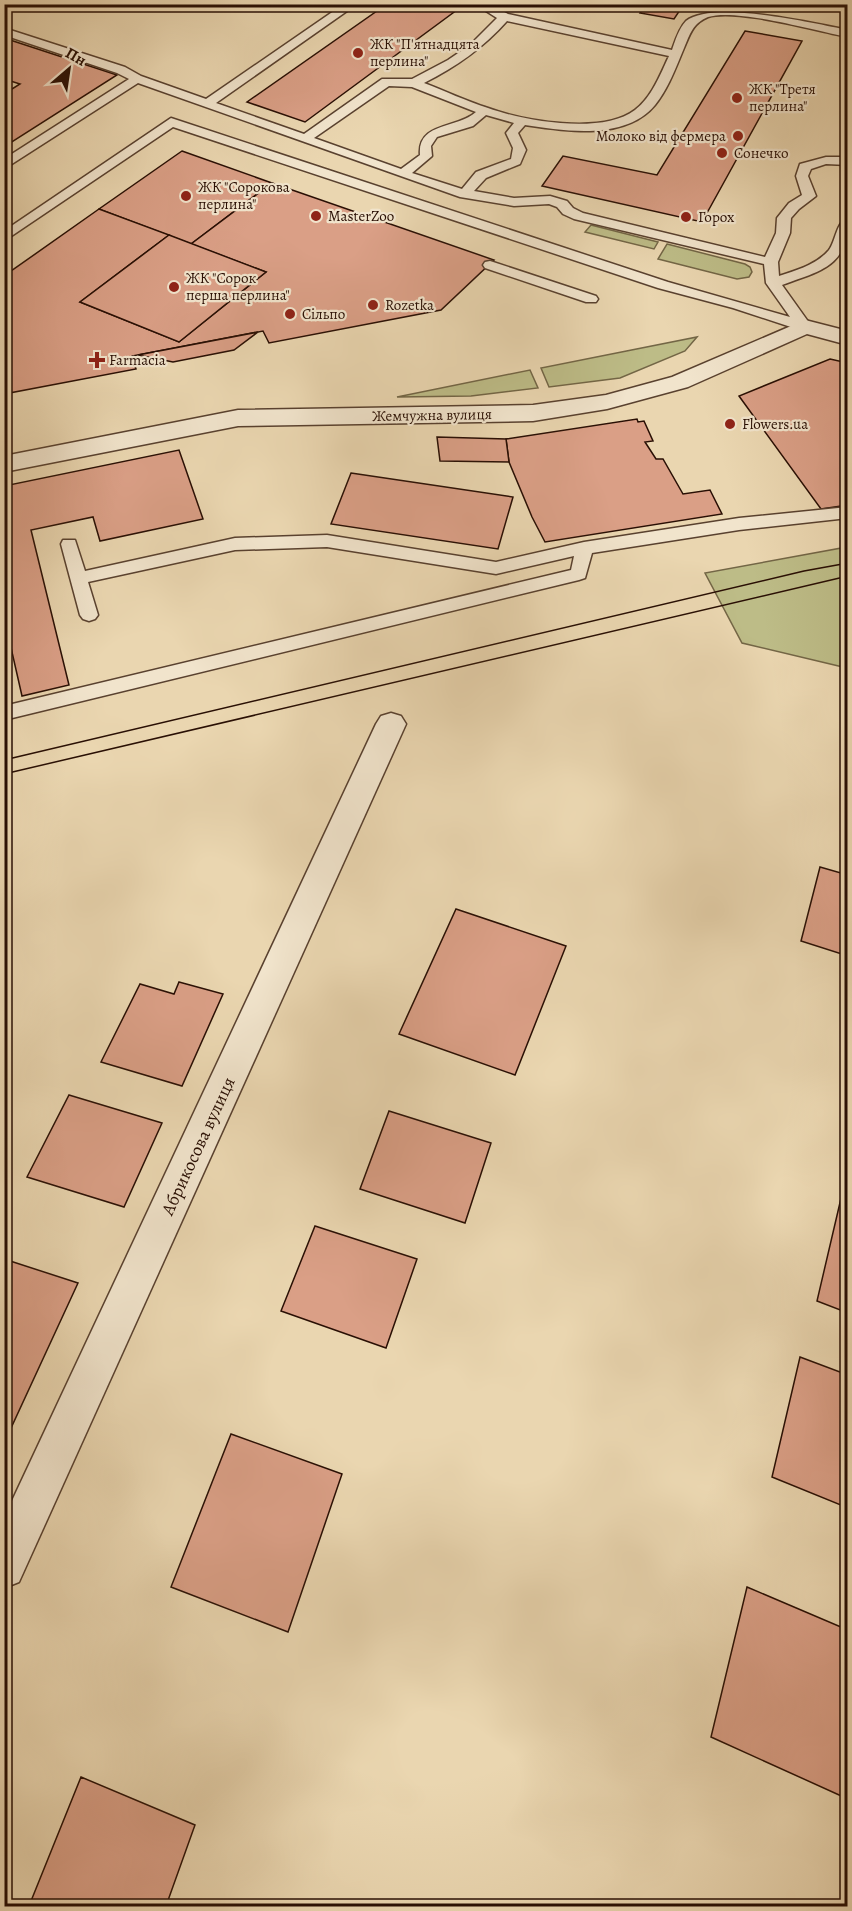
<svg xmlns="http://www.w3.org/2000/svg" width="852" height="1911" viewBox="0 0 852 1911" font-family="Alegreya,serif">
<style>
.green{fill:#bdbc87;stroke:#736646;stroke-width:1.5}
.building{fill:#da9f86;stroke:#290f04;stroke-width:1.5}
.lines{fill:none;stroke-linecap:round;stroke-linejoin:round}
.service-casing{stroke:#59412f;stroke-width:3}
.minor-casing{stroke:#59412f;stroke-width:3}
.service{fill:#f1e4cc;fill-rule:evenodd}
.minor{fill:#f1e4cc;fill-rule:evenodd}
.tram{stroke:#290f04;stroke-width:1.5}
.poi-dot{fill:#8f2418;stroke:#f1e4cc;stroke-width:2}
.labels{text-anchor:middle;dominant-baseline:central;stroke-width:4.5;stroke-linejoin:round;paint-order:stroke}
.far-poi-label{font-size:15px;fill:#290f04;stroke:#f1e4cc;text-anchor:start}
.far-street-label{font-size:15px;fill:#290f04;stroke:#f1e4cc}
.street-label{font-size:18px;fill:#290f04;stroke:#f1e4cc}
</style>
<rect width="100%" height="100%" fill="#ead6b0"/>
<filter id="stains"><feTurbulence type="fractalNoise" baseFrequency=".00333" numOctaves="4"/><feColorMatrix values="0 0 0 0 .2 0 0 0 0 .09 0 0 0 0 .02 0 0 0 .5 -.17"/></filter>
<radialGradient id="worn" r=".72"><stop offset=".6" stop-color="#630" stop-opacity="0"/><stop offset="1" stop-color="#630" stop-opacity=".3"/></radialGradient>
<g class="green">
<path d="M 591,225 L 658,242 L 654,249 L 585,232 Z"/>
<path d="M 667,244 L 745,264 L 750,267 L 752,272 L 749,277 L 737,279 L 658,259 Z"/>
<path d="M 697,337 L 685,351 L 620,378 L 549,387 L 541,368 Z"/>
<path d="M 530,370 L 538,388 L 471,396 L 397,397 Z"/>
<path d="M 847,547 L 847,668 L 742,643 L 705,573 Z"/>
</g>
<g class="building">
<path d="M 387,4 L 465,4 L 305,122 L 247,102 Z"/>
<path d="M 646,4 L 667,4 L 682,7 L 674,19 L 640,13 Z"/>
<path d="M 745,31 L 802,41 L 702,222 L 542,186 L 563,156 L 657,175 Z"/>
<path d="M 4,38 L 117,75 L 4,147 L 4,94 L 20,84 L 4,79 Z"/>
<path d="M 182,151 L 272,183 L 191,244 L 99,209 Z"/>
<path d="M 272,183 L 494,260 L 441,310 L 269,343 L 263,331 L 132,356 L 136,369 L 4,394 L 4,276 L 99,209 L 169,235 L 80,302 L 179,342 L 266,272 L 191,244 Z"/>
<path d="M 169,235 L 266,272 L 179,342 L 80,302 Z"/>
<path d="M 258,332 L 234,350 L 173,362 L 138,355 Z"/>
<path d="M 830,359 L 848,363 L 848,505 L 821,509 L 739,396 Z"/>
<path d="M 637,419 L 638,422 L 644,421 L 653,441 L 645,442 L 656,459 L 663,459 L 683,494 L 710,490 L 722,514 L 545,542 L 532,517 L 509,462 L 506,439 Z"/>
<path d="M 437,437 L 506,439 L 509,462 L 440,461 Z"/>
<path d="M 179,450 L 203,519 L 100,541 L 93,517 L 31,530 L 69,685 L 22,696 L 4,617 L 4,486 Z"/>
<path d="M 351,473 L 513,497 L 498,549 L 331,524 Z"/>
<path d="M 820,867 L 848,875 L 848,956 L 801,941 Z"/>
<path d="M 456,909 L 566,946 L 515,1075 L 399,1034 Z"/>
<path d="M 179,982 L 223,994 L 182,1086 L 101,1062 L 140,984 L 174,994 Z"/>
<path d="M 69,1095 L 162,1123 L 124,1207 L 27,1177 Z"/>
<path d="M 389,1111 L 491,1143 L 465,1223 L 360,1189 Z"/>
<path d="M 842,1194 L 848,1196 L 848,1313 L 817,1301 Z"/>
<path d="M 315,1226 L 417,1259 L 386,1348 L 281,1311 Z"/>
<path d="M 4,1259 L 78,1283 L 11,1428 L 4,1426 Z"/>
<path d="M 800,1357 L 848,1375 L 848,1508 L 772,1477 Z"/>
<path d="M 231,1434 L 342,1474 L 288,1632 L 171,1587 Z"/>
<path d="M 747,1587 L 848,1630 L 848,1799 L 711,1737 Z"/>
<path d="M 81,1777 L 195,1825 L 166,1906 L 29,1906 Z"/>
</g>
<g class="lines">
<defs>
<g id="service">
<path d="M 344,4 L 357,4 L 216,103 L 304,134 L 382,79 L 412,79 L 448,60 L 470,45 L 497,18 L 475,4 L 489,4 L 508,14 L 672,50 C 675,41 679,28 686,21 C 713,0 812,23 848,30 L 848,37 C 815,31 737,8 708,17 C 693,23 690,34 684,48 C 676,67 668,89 655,105 C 625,141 565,131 525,125 L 518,133 L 526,150 L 520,164 L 486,178 L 474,191 L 514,198 L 550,196 L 567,201 L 573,208 L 583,213 L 765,257 L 776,233 L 777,218 L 789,203 L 802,195 L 796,176 L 800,164 L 826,157 L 848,157 L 848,165 L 826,164 L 811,169 L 808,176 L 816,196 L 799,209 L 791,218 L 790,233 L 778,262 L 779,276 C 797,270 816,265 829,250 C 836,241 836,222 848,218 C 848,267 822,270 782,285 L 812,327 L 810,330 L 800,330 L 733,308 L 658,288 L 173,127 L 4,241 L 4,231 L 171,118 L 668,282 L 790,317 L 766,283 L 764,264 L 574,219 L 563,214 L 557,207 L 549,204 L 514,206 L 460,197 L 138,83 L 4,169 L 4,159 L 129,79 L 117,73 L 4,35 L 4,28 L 125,67 L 141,76 L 206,99 ZM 507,21 L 669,56 C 660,75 652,97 635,110 C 602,135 524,121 488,108 C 466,101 445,91 424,83 C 456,67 483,48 507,21 ZM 389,86 L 412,87 L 476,112 C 457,129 417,122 420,155 L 401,169 L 314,138 ZM 486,115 L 514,123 L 506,133 L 513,148 L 511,159 L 476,172 L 462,189 L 412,173 L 432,156 L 431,146 L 437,137 L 473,126 Z"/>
<path d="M 848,125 L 848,142 L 842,138 L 842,129 Z"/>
<path d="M 490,261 L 596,296 L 598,299 L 596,302 L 586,302 L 485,268 L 483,265 L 485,262 Z"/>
<path d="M 848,507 L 848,518 L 739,530 L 592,553 L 585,578 L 579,580 L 4,720 L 4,706 L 571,570 L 574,556 L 496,574 L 327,547 L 235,550 L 88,582 L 98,615 L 95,619 L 89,621 L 83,619 L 80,615 L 61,544 L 63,540 L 75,540 L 85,571 L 235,538 L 327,535 L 496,562 L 584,542 L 739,518 Z"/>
</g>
<g id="minor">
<path d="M 805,320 L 848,331 L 848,345 L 807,334 L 688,387 L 607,409 L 533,421 L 238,426 L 4,472 L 4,456 L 238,410 L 533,405 L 606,395 L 672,377 Z"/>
<path d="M 391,713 L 401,716 L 406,724 L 19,1582 L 4,1588 L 4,1518 L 376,724 L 381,716 Z"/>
</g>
</defs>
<use href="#service" class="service-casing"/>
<use href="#minor" class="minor-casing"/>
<use href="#service" class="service"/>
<use href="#minor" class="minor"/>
<g class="tram">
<path d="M 4,760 L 804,571 L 848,563"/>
<path d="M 4,774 L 848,576"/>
</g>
</g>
<g class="poi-dot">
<circle cx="358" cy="53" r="6"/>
<circle cx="737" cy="98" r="6"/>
<circle cx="738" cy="136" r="6"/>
<circle cx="722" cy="153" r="6"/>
<circle cx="186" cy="196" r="6"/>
<circle cx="316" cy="216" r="6"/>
<circle cx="686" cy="217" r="6"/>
<circle cx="174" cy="287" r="6"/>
<circle cx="373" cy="305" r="6"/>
<circle cx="290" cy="314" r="6"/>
<path d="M94 351h6v6h6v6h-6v6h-6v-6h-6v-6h6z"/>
<circle cx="730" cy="424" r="6"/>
</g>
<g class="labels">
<g class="far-poi-label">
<text x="370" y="44">ЖК "П'ятнадцята<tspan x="370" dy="17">перлина"</tspan></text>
<text x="749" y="89">ЖК "Третя<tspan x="749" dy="17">перлина"</tspan></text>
<text x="726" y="136" text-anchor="end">Молоко від фермера</text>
<text x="734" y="153">Сонечко</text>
<text x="198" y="187">ЖК "Сорокова<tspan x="198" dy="17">перлина"</tspan></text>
<text x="328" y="216">MasterZoo</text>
<text x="698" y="217">Горох</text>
<text x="186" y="278">ЖК "Сорок<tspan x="186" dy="17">перша перлина"</tspan></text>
<text x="385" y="305">Rozetka</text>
<text x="302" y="314">Сільпо</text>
<text x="109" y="360">Farmacia</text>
<text x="742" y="424">Flowers.ua</text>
</g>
<g class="far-street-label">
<text transform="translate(432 415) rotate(-1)">Жемчужна вулиця</text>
</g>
<g class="street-label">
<text transform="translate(198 1146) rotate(-65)">Абрикосова вулиця</text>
</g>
</g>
<rect width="852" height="1911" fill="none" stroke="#ead6b0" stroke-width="24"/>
<rect x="6" y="6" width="840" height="1899" fill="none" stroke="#290f04" stroke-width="3"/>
<rect x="12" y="12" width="828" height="1887" fill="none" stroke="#290f04" stroke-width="1.5"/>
<g transform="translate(69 69) rotate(29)" stroke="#f1e4cc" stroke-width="4.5" paint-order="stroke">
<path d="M0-4.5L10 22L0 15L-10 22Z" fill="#290f04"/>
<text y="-9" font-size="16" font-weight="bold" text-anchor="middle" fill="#290f04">Пн</text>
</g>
<rect width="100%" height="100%" filter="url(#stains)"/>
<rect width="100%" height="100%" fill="url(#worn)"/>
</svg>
